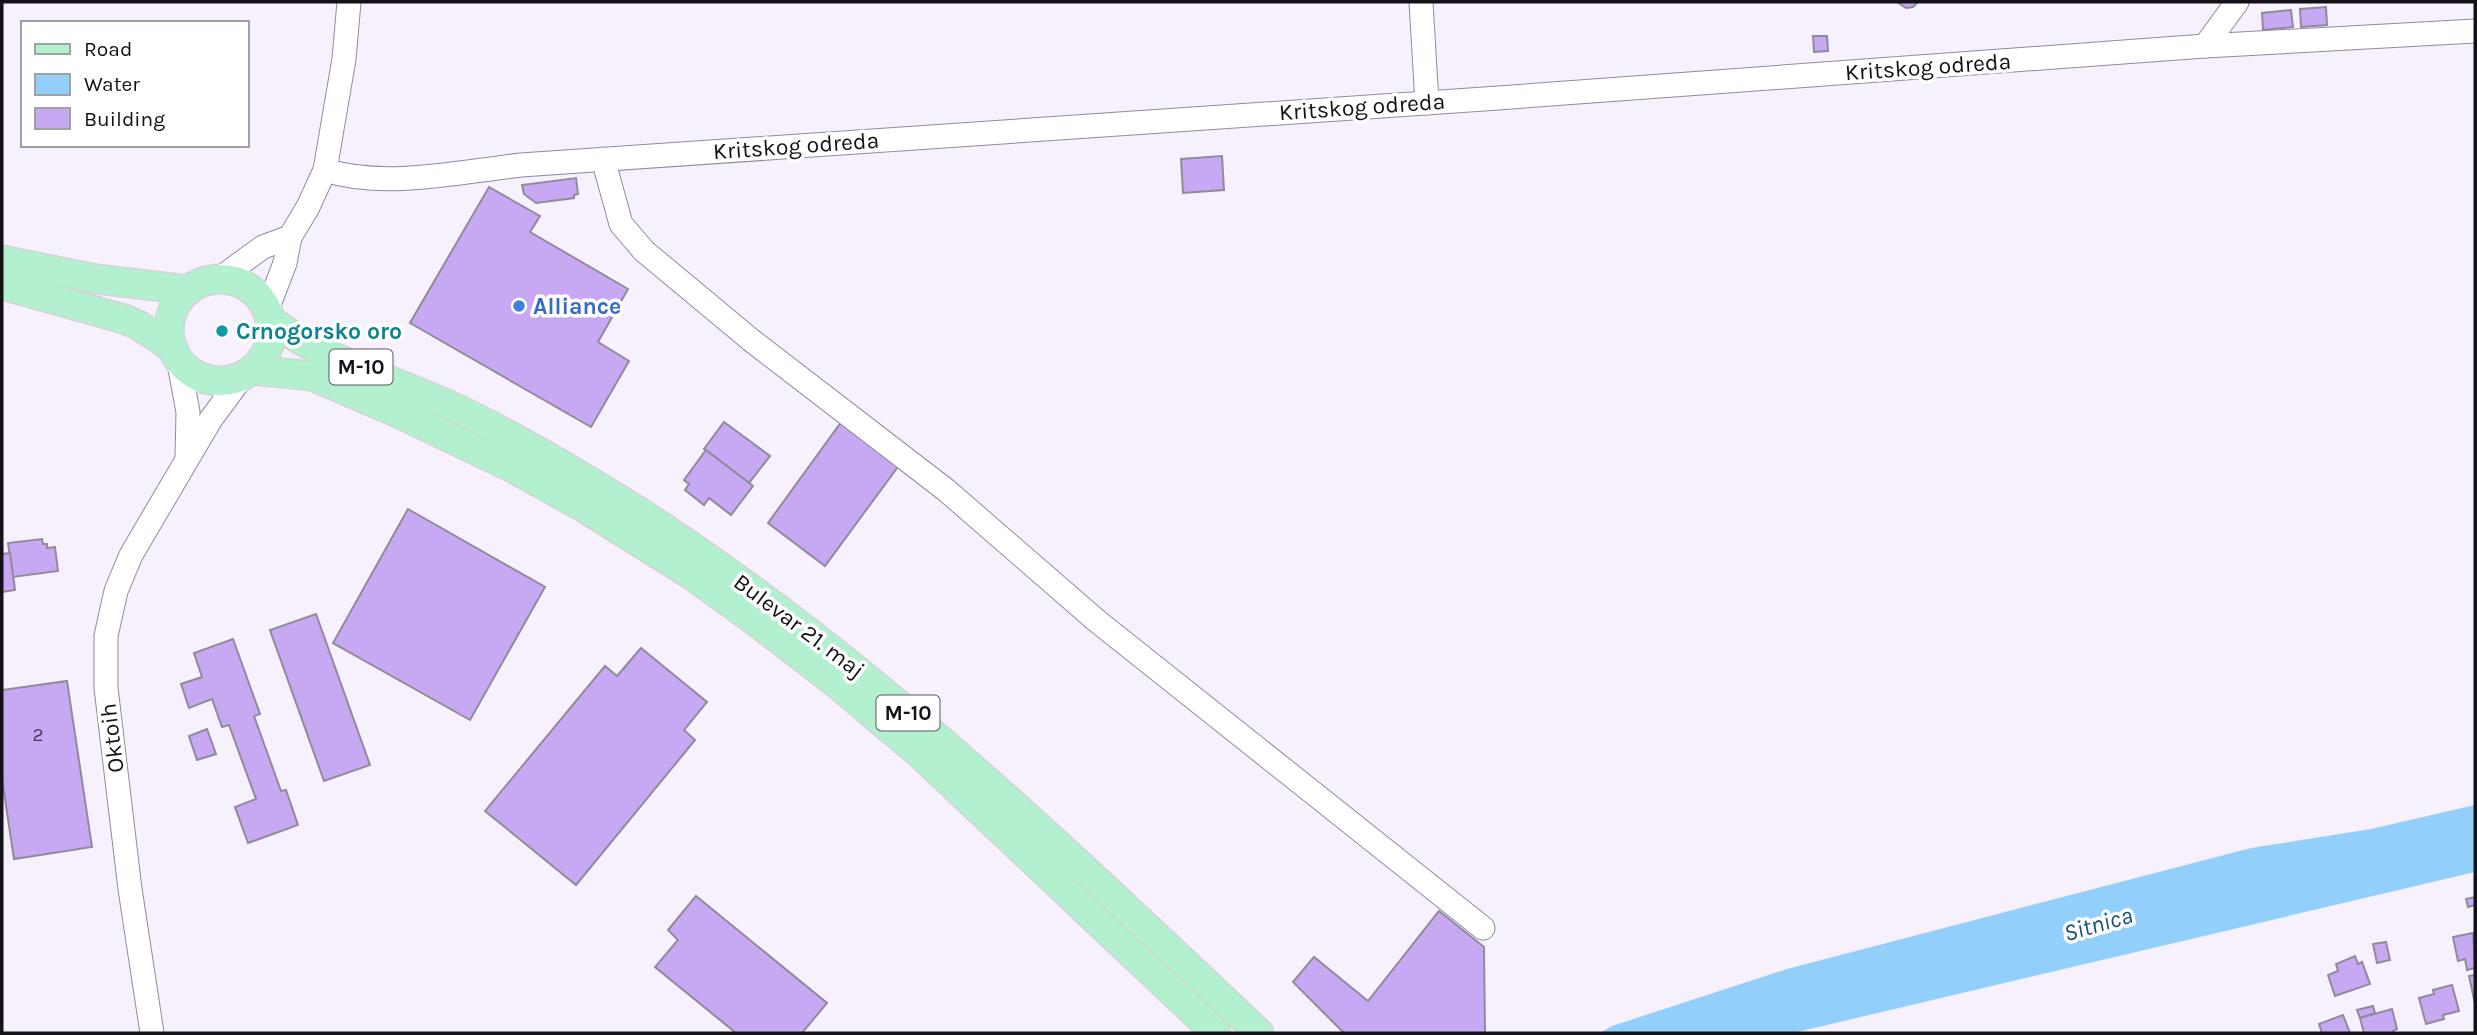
<svg xmlns="http://www.w3.org/2000/svg" width="2477" height="1035" viewBox="0 0 2477 1035" font-family="Karla,sans-serif">
<style>
.water{fill:#93cffb}
.building{fill:#c7a9f3;stroke:#908a9b;stroke-width:2}
.lines{fill:none;stroke-linecap:round;stroke-linejoin:round}
.minor-casing{stroke:#918b9c;stroke-width:25}
.major-casing{stroke:#d5d4d5;stroke-width:31}
.minor{stroke:#fff;stroke-width:23}
.major{stroke:#b3f0d0;stroke-width:28}
.shop-dot{fill:#3f7fe0;stroke:#fff;stroke-width:2.5}
.culture-dot{fill:#0f9aa8;stroke:#fff;stroke-width:2.5}
.labels{text-anchor:middle;dominant-baseline:central;stroke-width:7;stroke-linejoin:round;paint-order:stroke}
.number-label{font-size:19px;fill:#41374f}
.shield{fill:#fff;stroke:#5a585d;stroke-width:2}
.shield-label{font-size:21px;font-weight:bold;fill:#141118}
.street-label{font-size:23px;fill:#141118;stroke:#fff}
.shop-label{font-size:23px;font-weight:bold;fill:#366cbe;stroke:#fff;text-anchor:start}
.culture-label{font-size:23px;font-weight:bold;fill:#0d838f;stroke:#fff;text-anchor:start}
.water-label{font-size:24px;font-style:italic;fill:#155073;stroke:#fff}
</style>
<rect width="100%" height="100%" fill="#f6f1fd"/>
<path class="water" d="M 2475,805 L 2475,872 L 1793,1033 L 1600,1033 L 1612,1026 L 1787,969 L 2251,848 L 2371,829 Z"/>
<g class="building">
<path d="M 1897,2 L 1918,2 L 1913,7 L 1906,8 Z"/>
<path d="M 2326,7 L 2327,25 L 2301,27 L 2300,9 Z"/>
<path d="M 2291,10 L 2293,27 L 2263,30 L 2262,13 Z"/>
<path d="M 1813,36 L 1827,36 L 1828,51 L 1814,52 Z"/>
<path d="M 1222,156 L 1224,190 L 1183,193 L 1181,159 Z"/>
<path d="M 576,178 L 578,194 L 574,195 L 574,198 L 536,203 L 524,194 L 522,185 Z"/>
<path d="M 489,187 L 540,216 L 530,232 L 628,289 L 598,342 L 629,361 L 591,427 L 410,323 Z"/>
<path d="M 842,421 L 900,464 L 825,566 L 768,523 Z"/>
<path d="M 724,422 L 770,456 L 749,483 L 704,449 Z"/>
<path d="M 706,450 L 753,486 L 731,515 L 709,498 L 704,505 L 685,490 L 689,484 L 684,480 Z"/>
<path d="M 408,509 L 545,587 L 470,720 L 333,643 Z"/>
<path d="M 42,539 L 43,544 L 47,544 L 47,548 L 55,547 L 58,571 L 13,577 L 8,543 Z"/>
<path d="M 10,553 L 15,590 L 2,592 L 2,554 Z"/>
<path d="M 316,614 L 370,765 L 324,781 L 270,630 Z"/>
<path d="M 233,639 L 260,714 L 254,716 L 281,791 L 286,790 L 298,825 L 248,843 L 235,807 L 256,799 L 229,725 L 222,727 L 212,699 L 189,708 L 181,684 L 202,677 L 194,653 Z"/>
<path d="M 641,648 L 707,702 L 684,730 L 695,740 L 576,885 L 485,811 L 605,666 L 617,676 Z"/>
<path d="M 67,681 L 92,847 L 14,859 L 2,779 L 2,690 Z"/>
<path d="M 207,729 L 216,754 L 197,760 L 189,736 Z"/>
<path d="M 696,896 L 827,1003 L 802,1033 L 736,1033 L 655,967 L 678,940 L 668,930 Z"/>
<path d="M 2475,897 L 2475,905 L 2468,907 L 2466,899 Z"/>
<path d="M 1439,911 L 1484,947 L 1485,1033 L 1344,1033 L 1293,982 L 1314,957 L 1368,1001 Z"/>
<path d="M 2473,933 L 2475,968 L 2467,970 L 2465,959 L 2458,961 L 2453,937 Z"/>
<path d="M 2386,942 L 2390,960 L 2377,963 L 2373,944 Z"/>
<path d="M 2355,956 L 2358,964 L 2362,962 L 2370,984 L 2335,996 L 2328,975 L 2338,971 L 2336,964 Z"/>
<path d="M 2475,975 L 2475,1004 L 2469,976 Z"/>
<path d="M 2452,985 L 2459,1011 L 2443,1015 L 2444,1019 L 2426,1024 L 2419,998 L 2434,994 L 2433,990 Z"/>
<path d="M 2373,1006 L 2375,1013 L 2360,1018 L 2357,1010 Z"/>
<path d="M 2392,1009 L 2397,1029 L 2393,1031 L 2393,1033 L 2364,1033 L 2360,1018 Z"/>
<path d="M 2343,1015 L 2350,1033 L 2322,1033 L 2319,1024 Z"/>
</g>
<g class="lines">
<defs>
<g id="minor">
<path d="M 1421,2 L 1427,103"/>
<path d="M 2205,46 L 2237,2"/>
<path d="M 603,159 L 621,224 L 644,251 L 751,340 L 946,490 L 1097,621 L 1483,928"/>
<path d="M 325,170 L 344,59 L 349,2"/>
<path d="M 219,279 L 263,247 L 290,237"/>
<path d="M 267,310 L 285,263 L 290,237 L 308,207 L 325,170 C 385,189 459,172 521,165 L 1484,99 L 2205,46 L 2475,31"/>
<path d="M 178,358 L 188,412 L 187,457"/>
<path d="M 152,1033 L 130,889 L 106,688 L 106,636 L 116,591 L 131,555 L 211,419 L 242,377"/>
</g>
<g id="major">
<path d="M 2,260 L 96,279 L 189,290"/>
<circle cx="220" cy="330" r="51"/>
<path d="M 2,285 L 124,319 L 138,325 L 173,348"/>
<path d="M 270,320 C 322,359 394,380 453,407 C 517,437 577,473 636,510 C 866,657 1061,847 1259,1033"/>
<path d="M 253,370 L 312,376 L 398,413 L 511,467 L 583,507 L 690,574 L 758,623 L 837,684 L 919,753 L 1216,1033"/>
</g>
</defs>
<use href="#minor" class="minor-casing"/>
<use href="#major" class="major-casing"/>
<use href="#minor" class="minor"/>
<use href="#major" class="major"/>
</g>
<circle class="shop-dot" cx="519" cy="306" r="7"/>
<circle class="culture-dot" cx="222" cy="331" r="7"/>
<g class="labels">
<g class="number-label">
<text x="38" y="735">2</text>
</g>
<g class="shield">
<rect x="329.5" y="349.5" width="63" height="35" rx="5"/>
<rect x="876.5" y="695.5" width="63" height="35" rx="5"/>
</g>
<g class="shield-label">
<text x="361" y="367">M-10</text>
<text x="908" y="713">M-10</text>
</g>
<g class="street-label">
<text transform="translate(1928 67) rotate(-4)">Kritskog odreda</text>
<text transform="translate(1362 107) rotate(-4)">Kritskog odreda</text>
<text transform="translate(796 146) rotate(-4)">Kritskog odreda</text>
<text transform="translate(799 626) rotate(37)">Bulevar 21. maj</text>
<text transform="translate(112 738) rotate(-97)">Oktoih</text>
</g>
<g class="shop-label">
<text x="533" y="306">Alliance</text>
</g>
<g class="culture-label">
<text x="236" y="331">Crnogorsko oro</text>
</g>
<g class="water-label">
<text transform="translate(2098 924) rotate(-16)">Sitnica</text>
</g>
</g>
<rect width="2477" height="1035" fill="none" stroke="#141118" stroke-width="7"/>
<rect x="21" y="21" width="228" height="126" fill="#ffffff" stroke="#a1a0a3" stroke-width="2"/>
<rect x="35" y="44" width="35" height="10" fill="#b3f0d0" stroke="#a1a0a3" stroke-width="2"/>
<text x="84" y="56" font-size="21" fill="#141118">Road</text>
<rect x="35" y="74" width="35" height="21" fill="#93cffb" stroke="#a1a0a3" stroke-width="2"/>
<text x="84" y="91" font-size="21" fill="#141118">Water</text>
<rect x="35" y="108" width="35" height="21" fill="#c7a9f3" stroke="#a1a0a3" stroke-width="2"/>
<text x="84" y="126" font-size="21" fill="#141118">Building</text>
</svg>
